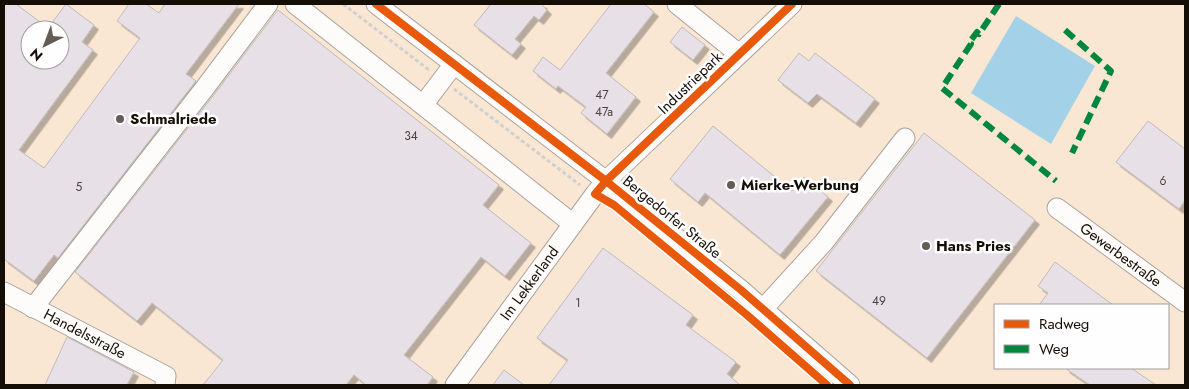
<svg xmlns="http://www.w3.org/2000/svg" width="1189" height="389" viewBox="0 0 1189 389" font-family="Jost,sans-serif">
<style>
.built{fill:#fae7d3;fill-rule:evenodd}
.water{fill:#a3d2e8}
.building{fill:#e7e0e6;stroke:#c0babc;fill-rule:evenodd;filter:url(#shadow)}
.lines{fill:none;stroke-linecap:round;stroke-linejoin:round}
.minor-casing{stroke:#aaa29b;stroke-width:21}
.path{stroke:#d2d0cc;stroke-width:3;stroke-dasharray:4 2.5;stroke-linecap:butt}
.minor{stroke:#fefcfb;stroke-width:19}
.quiet{stroke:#00873e;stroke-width:6;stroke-dasharray:12 6;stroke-linecap:butt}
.cycleway-casing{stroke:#fefefe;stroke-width:11}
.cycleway{stroke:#e8590c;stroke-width:8}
.poi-dot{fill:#645c54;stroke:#fefefe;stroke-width:2}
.labels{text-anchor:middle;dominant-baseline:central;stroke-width:5;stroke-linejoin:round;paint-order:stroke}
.number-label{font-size:12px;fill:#4a423e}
.street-label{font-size:15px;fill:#150e06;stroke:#fefefe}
.poi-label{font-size:15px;font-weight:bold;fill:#150e06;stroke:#fefefe;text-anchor:start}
</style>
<defs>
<filter id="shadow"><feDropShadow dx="4.5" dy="4.5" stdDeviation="0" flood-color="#0004"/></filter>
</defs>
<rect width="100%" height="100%" fill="#f6eee6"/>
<path class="built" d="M 4,4 L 1185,4 L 1185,385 L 4,385 ZM 30,30 L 60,30 L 60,60 L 30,60 ZM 995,305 L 1168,305 L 1168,368 L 995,368 Z"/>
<path class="water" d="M 1016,16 L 1095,66 L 1051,144 L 971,93 Z"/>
<g class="building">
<path d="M 4,4 L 16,4 L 48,28 L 66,4 L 94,25 L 82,42 L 93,50 L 19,150 L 44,168 L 140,38 L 117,21 L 129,4 L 146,4 L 159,13 L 165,4 L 239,4 L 186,74 L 196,81 L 58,258 L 54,255 L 34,281 L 4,259 ZM 30,30 L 60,30 L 60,60 L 30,60 Z"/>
<path d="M 491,4 L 543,4 L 542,5 L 547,10 L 539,20 L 534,16 L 515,39 L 521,44 L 512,55 L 474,25 Z"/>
<path d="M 611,4 L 644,4 L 654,12 L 606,73 L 636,97 L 607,134 L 581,113 L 586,107 L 558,86 L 556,89 L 533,71 L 543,57 L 560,70 Z"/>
<path d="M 278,10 L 499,185 L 483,205 L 531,243 L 505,276 L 481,257 L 404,355 L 433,377 L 427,385 L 366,385 L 354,375 L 346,385 L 203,385 L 223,360 L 152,303 L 137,321 L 75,272 L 213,96 Z"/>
<path d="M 682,27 L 705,45 L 693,60 L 670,42 Z"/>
<path d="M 799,53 L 809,61 L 815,53 L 875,99 L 856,123 L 817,94 L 808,103 L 778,80 Z"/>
<path d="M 1148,121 L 1185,149 L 1185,200 L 1179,209 L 1116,162 Z"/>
<path d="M 713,126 L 792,191 L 804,177 L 828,197 L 780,255 L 705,193 L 698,202 L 670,179 Z"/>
<path d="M 924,133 L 1035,220 L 927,358 L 816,271 Z"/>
<path d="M 603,248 L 693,315 L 686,325 L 736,362 L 727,374 L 740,385 L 549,385 L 568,360 L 537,338 Z"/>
<path d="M 1055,262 L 1113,305 L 1039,305 L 1048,293 L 1038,286 Z"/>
<path d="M 67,337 L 134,372 L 127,385 L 45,385 Z"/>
<path d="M 1065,368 L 1131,368 L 1156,385 L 1090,385 Z"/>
<path d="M 504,370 L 524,385 L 493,385 Z"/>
</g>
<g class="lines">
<defs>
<g id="minor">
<path d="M 295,4 L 573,224"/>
<path d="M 376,4 L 606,181 L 741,290 L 850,385"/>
<path d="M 677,4 L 739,54"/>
<path d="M 423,105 L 454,64"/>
<path id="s1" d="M 1057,208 L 1185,302"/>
<path id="s2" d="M 4,292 L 166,376 L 165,385"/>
<path d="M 33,308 L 204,89 L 268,4"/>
<path d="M 763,309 L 824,242 L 905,138"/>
<path id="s3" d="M 455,385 L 595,194 L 606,181 L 792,4"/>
</g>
</defs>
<use href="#minor" class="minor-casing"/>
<g class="path">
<path d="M 343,4 L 429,70"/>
<path d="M 454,89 L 580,185"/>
</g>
<use href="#minor" class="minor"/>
<g class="quiet">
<path d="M 999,4 L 979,34 L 977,32 L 969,43 L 971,44 L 942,88 L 1056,181"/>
<path d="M 1065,30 L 1111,71 L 1072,153"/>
</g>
<defs>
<g id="cycleway">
<path d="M 376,4 L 606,181 L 741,290 L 850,385"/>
<path d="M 792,4 L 606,181 L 595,194 L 614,205 L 747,315 L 827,385"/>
</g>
</defs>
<use href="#cycleway" class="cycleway-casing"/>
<use href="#cycleway" class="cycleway"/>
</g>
<g class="poi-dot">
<circle cx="120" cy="119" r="5"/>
<circle cx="731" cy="185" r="5"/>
<circle cx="926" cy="246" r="5"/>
</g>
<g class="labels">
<g class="number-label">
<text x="602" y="95">47</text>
<text x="604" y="112">47a</text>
<text x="411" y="136">34</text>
<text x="1163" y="181">6</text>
<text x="79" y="187">5</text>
<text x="879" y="301">49</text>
<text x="578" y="303">1</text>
</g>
<g class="street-label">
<text transform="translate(690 83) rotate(-44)">Industriepark</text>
<text transform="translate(672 217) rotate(39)">Bergedorfer Straße</text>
<text stroke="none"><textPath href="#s1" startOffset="79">Gewerbestraße</textPath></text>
<text stroke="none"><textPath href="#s3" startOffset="126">Im Lekkerland</textPath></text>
<text stroke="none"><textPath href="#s2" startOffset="91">Handelsstraße</textPath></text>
</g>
<g class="poi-label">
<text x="130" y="119">Schmalriede</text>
<text x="741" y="185">Mierke-Werbung</text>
<text x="936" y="246">Hans Pries</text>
</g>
</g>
<rect width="1189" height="389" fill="none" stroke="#150e06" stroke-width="10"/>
<rect x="994" y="304" width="175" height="65" fill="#fefefe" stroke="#a19e9b"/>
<rect x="1004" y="320" width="25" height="8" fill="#e8590c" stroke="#a19e9b"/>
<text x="1039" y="329" font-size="15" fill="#150e06">Radweg</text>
<rect x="1004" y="345" width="25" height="8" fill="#00873e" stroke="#a19e9b"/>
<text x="1039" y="354" font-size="15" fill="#150e06">Weg</text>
<g transform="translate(45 45) rotate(222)"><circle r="24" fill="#fefefe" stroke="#a19e9b"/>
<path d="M0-4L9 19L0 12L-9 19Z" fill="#645c54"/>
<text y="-8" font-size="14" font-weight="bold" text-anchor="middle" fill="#150e06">N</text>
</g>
</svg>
